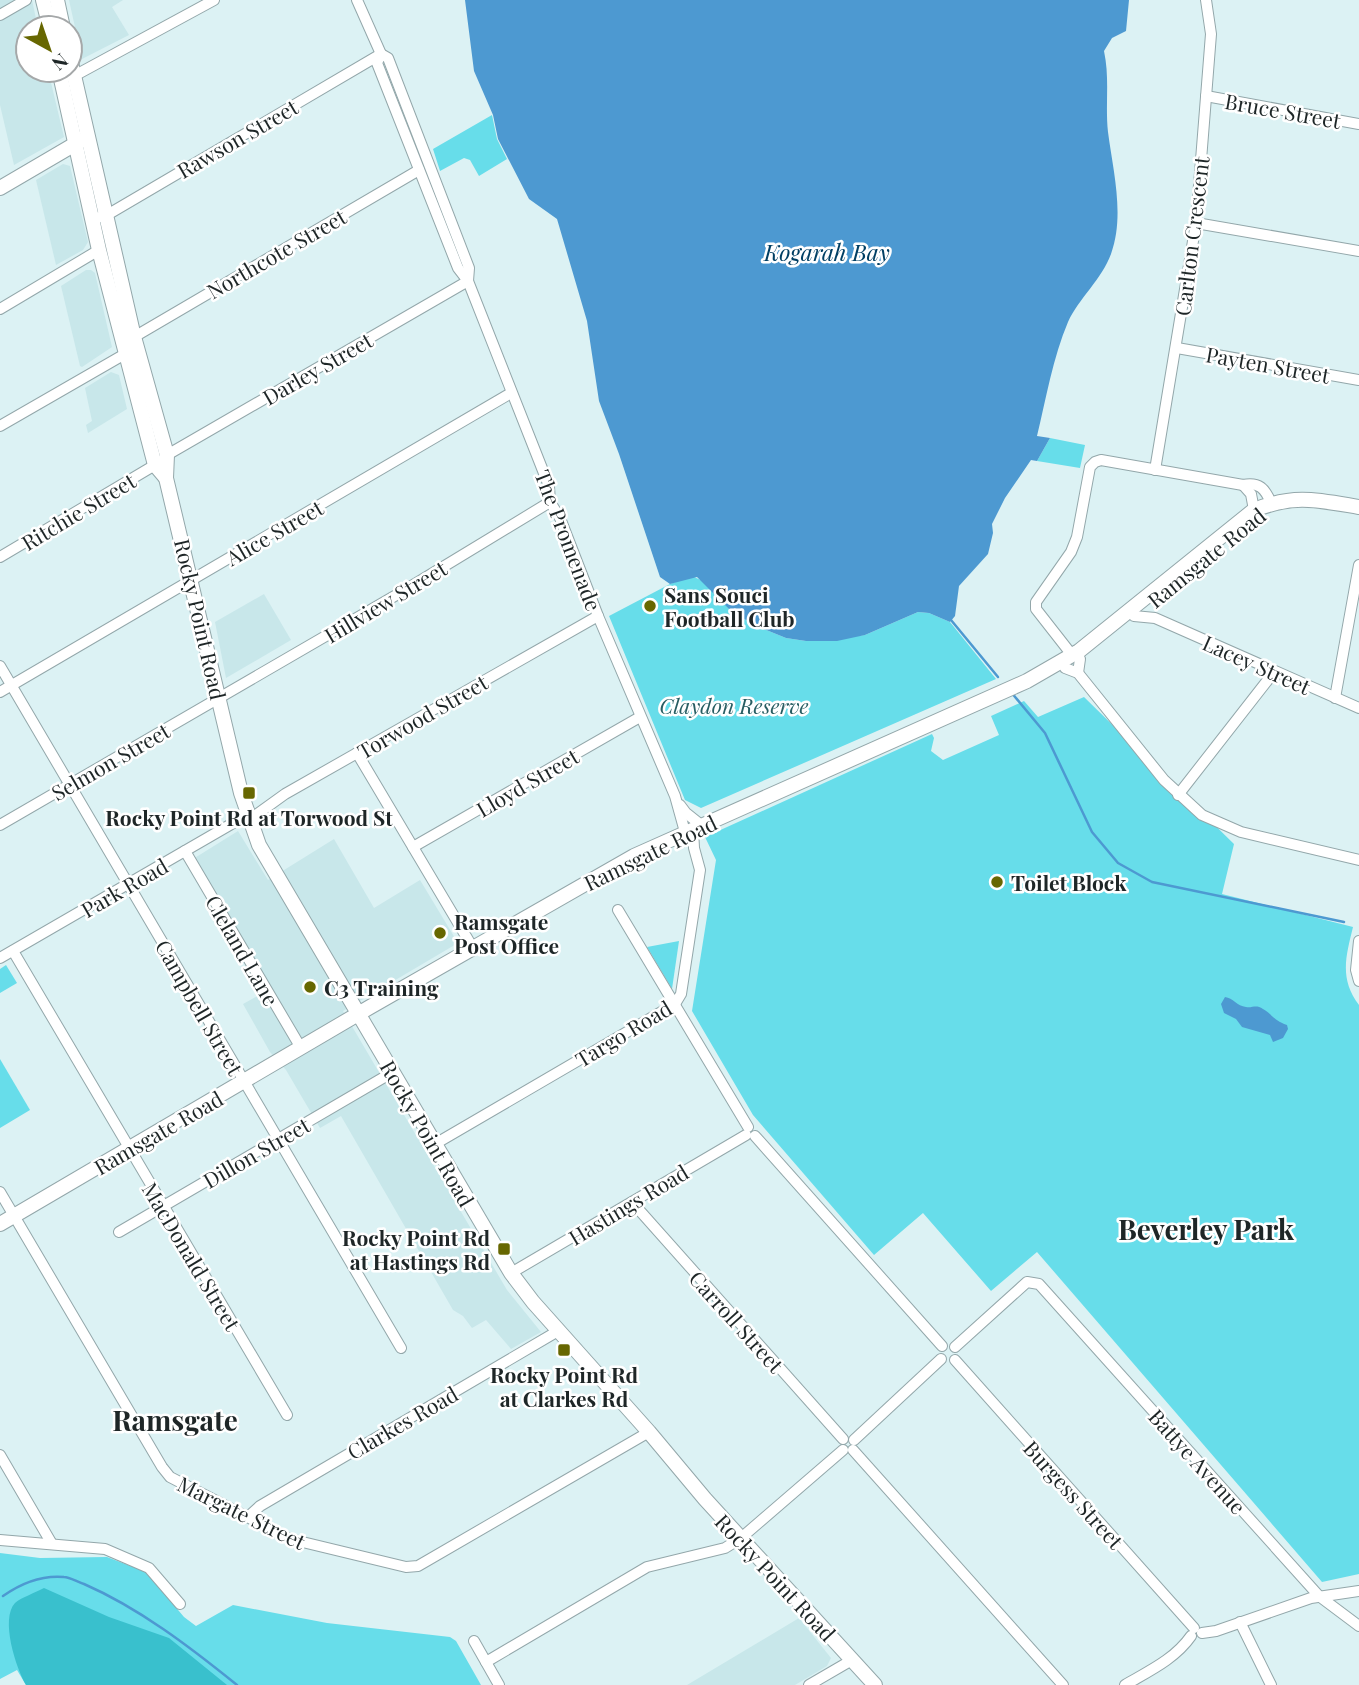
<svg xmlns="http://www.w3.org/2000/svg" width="1359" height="1685" viewBox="0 0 1359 1685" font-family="'Playfair Display',serif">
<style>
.built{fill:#c8e7ea}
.green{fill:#67ddea}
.forest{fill:#39c0cd}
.water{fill:#4d99d1}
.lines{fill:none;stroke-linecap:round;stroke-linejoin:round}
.stream{stroke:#4d99d1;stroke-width:2.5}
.minor-casing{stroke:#93a7aa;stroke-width:12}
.major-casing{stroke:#93a7aa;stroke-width:16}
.minor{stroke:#fff;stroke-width:10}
.major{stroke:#fff;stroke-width:14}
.poi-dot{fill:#676701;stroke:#fff;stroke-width:2.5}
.labels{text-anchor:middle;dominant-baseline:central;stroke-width:5;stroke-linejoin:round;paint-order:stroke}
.street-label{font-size:21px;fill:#1e2627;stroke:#fff}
.poi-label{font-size:21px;font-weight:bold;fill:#1e2627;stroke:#fff;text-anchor:start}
.park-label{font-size:21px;font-style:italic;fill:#275d62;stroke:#fff}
.water-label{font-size:23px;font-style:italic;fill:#003f64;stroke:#fff}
.district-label{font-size:28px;font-weight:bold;fill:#1e2627;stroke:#fff}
</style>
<rect width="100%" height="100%" fill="#dcf2f4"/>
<g class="built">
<path d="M 0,0 L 32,0 L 38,28 L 28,28 L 28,70 L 48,70 L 64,137 L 14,165 L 0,105 Z"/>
<path d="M 69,0 L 123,0 L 112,7 L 129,35 L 82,59 Z"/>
<path d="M 63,164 L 70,166 L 88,242 L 83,250 L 56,265 L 36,180 Z"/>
<path d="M 86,270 L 91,270 L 95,273 L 112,347 L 82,367 L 80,366 L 61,286 Z"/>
<path d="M 111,372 L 119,375 L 127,409 L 88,433 L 86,425 L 92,421 L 85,388 Z"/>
<path d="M 264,594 L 291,640 L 226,678 L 215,622 Z"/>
<path d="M 238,831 L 268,880 L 334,839 L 374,908 L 420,880 L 458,943 L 343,1011 L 507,1290 L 541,1332 L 511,1349 L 486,1320 L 472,1328 L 463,1316 L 453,1310 L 341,1116 L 320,1128 L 286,1070 L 270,1052 L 243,1004 L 270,989 L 193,859 Z"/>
<path d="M 799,1618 L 831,1658 L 827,1666 L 795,1685 L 687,1685 Z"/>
</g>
<g class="green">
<path d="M 492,115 L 497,139 L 507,159 L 479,176 L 470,160 L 464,158 L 440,171 L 433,149 Z"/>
<path d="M 1050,438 L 1085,445 L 1080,468 L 1037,461 Z"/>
<path d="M 692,576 L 705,582 L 730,610 L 754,625 L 786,638 L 806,641 L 865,635 L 918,612 L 929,613 L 950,622 L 996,679 L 701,808 L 685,800 L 609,616 L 670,584 Z"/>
<path d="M 1084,697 L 1234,844 L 1222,894 L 1353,927 C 1346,956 1339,979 1359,1005 L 1359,1574 L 1322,1582 L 1037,1252 L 991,1291 L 923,1213 L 874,1255 L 753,1115 L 692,1011 L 716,860 L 705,837 L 932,734 L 934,738 L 931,751 L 943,760 L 999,735 L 991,716 L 1024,701 L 1038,717 Z"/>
<path d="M 679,941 L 672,989 L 647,947 Z"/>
<path d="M 6,965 L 17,983 L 0,993 L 0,969 Z"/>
<path d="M 0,1059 L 30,1110 L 0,1128 Z"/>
<path d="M 0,1553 L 40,1558 L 107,1557 L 146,1572 L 184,1617 L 196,1626 L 233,1605 L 327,1623 L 450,1637 L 456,1641 L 481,1685 L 26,1685 L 17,1670 L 0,1679 Z"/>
</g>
<path class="forest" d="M 44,1588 L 109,1617 L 169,1638 L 227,1685 L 26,1685 C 16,1668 0,1619 15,1603 C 22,1597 35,1593 44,1588 Z"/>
<g class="water">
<path d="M 465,0 L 1129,0 L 1126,31 L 1112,38 L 1104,51 C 1110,79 1105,104 1108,132 C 1113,171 1125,215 1111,254 C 1102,279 1079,298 1068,322 C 1053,357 1046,399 1037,436 L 1050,438 L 1037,461 L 1031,460 L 1005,498 L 992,524 L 993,533 L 988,554 L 959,586 L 955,616 L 950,622 L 929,613 L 918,612 L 865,635 L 837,641 L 806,641 L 786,638 L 754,625 L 730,610 L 697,577 L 670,584 L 660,577 L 619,454 L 599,401 L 587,321 L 557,219 L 529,199 L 498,139 L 493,115 L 474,71 Z"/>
<path d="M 1225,997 C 1233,998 1237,1006 1246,1007 C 1253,1008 1256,1004 1263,1009 C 1273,1015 1273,1020 1287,1025 L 1288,1029 L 1283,1038 L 1273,1042 L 1270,1035 L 1242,1027 L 1236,1019 L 1224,1013 L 1221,1004 Z"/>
</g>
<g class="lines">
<g class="stream">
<path d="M 951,620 L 998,677"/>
<path d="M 1011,692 L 1045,733 L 1092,832 L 1118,863 L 1152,882 L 1344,922"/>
<path d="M 3,1596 C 20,1584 42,1575 64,1577 C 70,1577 77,1582 84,1584 C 139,1608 190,1647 237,1685"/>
</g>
<defs>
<g id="minor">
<path d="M 357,0 L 381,54 L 388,58 L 469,268 L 468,281"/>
<path d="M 0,15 L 26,0"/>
<path d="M 381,54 L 377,63 L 458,268 L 468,281 L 549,486 L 550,502 L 560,518 L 598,616 L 675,796 L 685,832"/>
<path d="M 74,76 L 214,0"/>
<path d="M 1206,96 L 1359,124"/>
<path d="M 93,219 L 107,215 L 381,54"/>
<path d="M 1196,223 L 1359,251"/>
<path d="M 0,309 L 99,250"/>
<path d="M 134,337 L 419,170"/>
<path d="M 1177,348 L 1359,380"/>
<path d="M 0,426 L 125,354"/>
<path d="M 167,455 L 468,281"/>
<path d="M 1155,470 L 1196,223 L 1211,34 L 1206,0"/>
<path d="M 1243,485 L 1251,494 L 1254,510"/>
<path d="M 0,557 L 155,465"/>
<path d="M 1134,616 L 1155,618 L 1359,708"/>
<path d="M 1072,655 L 1036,609 L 1036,602 L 1071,552 L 1077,537 L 1090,467 L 1095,462 L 1101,460 L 1243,485 C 1259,482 1265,488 1271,503"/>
<path d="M 0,666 L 401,1348"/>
<path d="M 1065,668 L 1078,673 L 1164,780 L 1202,815 L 1241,832 L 1359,860"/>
<path d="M 1078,673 L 1080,659"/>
<path d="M 0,692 L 511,393"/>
<path d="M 1335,698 L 1359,565"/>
<path d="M 357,753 L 473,948"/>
<path d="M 1178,795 L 1274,672"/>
<path d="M 680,805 L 686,813 L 701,825"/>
<path d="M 249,820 L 285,794 L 598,616"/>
<path d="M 0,825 L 405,590 L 550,502"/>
<path d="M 413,847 L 640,717"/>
<path d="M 185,851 L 301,1048"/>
<path d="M 618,910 L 748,1127"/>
<path d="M 1359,941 L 1356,970 L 1359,981"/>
<path d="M 13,951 L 287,1415"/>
<path d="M 0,958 L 247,815"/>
<path d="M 755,1136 L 942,1346"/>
<path d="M 435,1144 L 675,1004 L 681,994 L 700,870 L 694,848 L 693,829"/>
<path d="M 0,1192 L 162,1467 L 170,1477 L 290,1539 L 406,1567 L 418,1566 L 649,1432"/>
<path d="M 632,1202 L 843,1439"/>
<path d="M 119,1232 L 393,1072"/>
<path d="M 511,1273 L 746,1135"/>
<path d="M 955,1347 L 1027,1282 L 1039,1284 L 1319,1596 L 1359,1626"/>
<path d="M 955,1360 L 1194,1628"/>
<path d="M 854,1440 L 941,1359"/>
<path d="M 853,1450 L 1063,1685"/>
<path d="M 0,1455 L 52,1544"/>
<path d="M 248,1517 L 260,1506 L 558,1331"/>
<path d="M 0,1540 L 105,1549 L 149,1568 L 180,1604"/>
<path d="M 1240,1622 L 1271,1685"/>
<path d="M 1202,1633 L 1216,1631 L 1311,1598 L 1359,1591"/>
<path d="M 474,1641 L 499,1685"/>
<path d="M 486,1662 L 647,1567 L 725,1548 L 741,1538 L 843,1450"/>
<path d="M 809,1685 L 852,1660"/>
<path d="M 1125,1685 C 1149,1671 1175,1659 1191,1636"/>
</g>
<g id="major">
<path d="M 43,0 L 50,28"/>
<path d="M 57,0 L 63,28"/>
<path d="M 70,58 L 134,337 L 167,455 L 166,478 L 241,793 L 259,845 L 511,1273 L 533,1302 L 649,1432 L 705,1499 L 875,1685"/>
<path d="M 59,70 L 99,250 L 155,465 L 166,478"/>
<path d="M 0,188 L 82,140"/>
<path d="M 0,1224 L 370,1007 L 634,856 L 1027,681 L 1079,651 L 1254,510 C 1295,494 1317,500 1359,507"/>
</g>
</defs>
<use href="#minor" class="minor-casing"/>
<use href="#major" class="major-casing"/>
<use href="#minor" class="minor"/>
<use href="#major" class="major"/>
</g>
<g class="poi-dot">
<circle cx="650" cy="606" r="7"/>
<rect x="242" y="786" width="14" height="14" rx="3.5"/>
<circle cx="997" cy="882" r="7"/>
<circle cx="440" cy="933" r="7"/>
<circle cx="310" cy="987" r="7"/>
<rect x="497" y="1242" width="14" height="14" rx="3.5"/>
<rect x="557" y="1343" width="14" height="14" rx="3.5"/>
</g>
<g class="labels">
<g class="street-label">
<text transform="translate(1283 110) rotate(10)">Bruce Street</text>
<text transform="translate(237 138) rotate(-30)">Rawson Street</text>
<text transform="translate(1191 236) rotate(-83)">Carlton Crescent</text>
<text transform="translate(276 253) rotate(-30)">Northcote Street</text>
<text transform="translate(1268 364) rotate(10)">Payten Street</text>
<text transform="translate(317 368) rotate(-30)">Darley Street</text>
<text transform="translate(78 511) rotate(-31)">Ritchie Street</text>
<text transform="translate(274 532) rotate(-30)">Alice Street</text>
<text transform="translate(569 540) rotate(69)">The Promenade</text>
<text transform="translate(1206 557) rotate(-39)">Ramsgate Road</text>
<text transform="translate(385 601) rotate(-31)">Hillview Street</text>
<text transform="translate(201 619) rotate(77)">Rocky Point Road</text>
<text transform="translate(1257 664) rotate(24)">Lacey Street</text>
<text transform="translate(422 716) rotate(-30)">Torwood Street</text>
<text transform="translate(110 761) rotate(-30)">Selmon Street</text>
<text transform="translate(527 782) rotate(-30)">Lloyd Street</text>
<text transform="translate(650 852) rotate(-26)">Ramsgate Road</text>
<text transform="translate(124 887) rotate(-30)">Park Road</text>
<text transform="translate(243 950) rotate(60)">Cleland Lane</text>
<text transform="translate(200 1007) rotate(60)">Campbell Street</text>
<text transform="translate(623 1033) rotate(-31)">Targo Road</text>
<text transform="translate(158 1132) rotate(-30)">Ramsgate Road</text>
<text transform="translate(428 1133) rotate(60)">Rocky Point Road</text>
<text transform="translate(256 1152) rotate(-30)">Dillon Street</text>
<text transform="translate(628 1204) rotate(-31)">Hastings Road</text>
<text transform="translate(192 1256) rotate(59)">MacDonald Street</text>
<text transform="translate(737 1321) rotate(48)">Carroll Street</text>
<text transform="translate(402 1422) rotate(-30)">Clarkes Road</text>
<text transform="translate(1198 1461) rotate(48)">Battye Avenue</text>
<text transform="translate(1074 1494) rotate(48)">Burgess Street</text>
<text transform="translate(242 1512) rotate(26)">Margate Street</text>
<text transform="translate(776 1577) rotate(47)">Rocky Point Road</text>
</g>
<g class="poi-label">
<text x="664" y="594">Sans Souci<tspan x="664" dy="24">Football Club</tspan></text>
<text x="249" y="817" text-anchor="middle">Rocky Point Rd at Torwood St</text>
<text x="1011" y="882">Toilet Block</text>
<text x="454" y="921">Ramsgate<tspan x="454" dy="24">Post Office</tspan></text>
<text x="324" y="987">C3 Training</text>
<text x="490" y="1237" text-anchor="end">Rocky Point Rd<tspan x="490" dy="24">at Hastings Rd</tspan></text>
<text x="564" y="1374" text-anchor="middle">Rocky Point Rd<tspan x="564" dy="24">at Clarkes Rd</tspan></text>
</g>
<g class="park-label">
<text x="734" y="705">Claydon Reserve</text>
</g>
<g class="water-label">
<text x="827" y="251">Kogarah Bay</text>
</g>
<g class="district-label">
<text x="1206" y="1228">Beverley Park</text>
<text x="175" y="1419">Ramsgate</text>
</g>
</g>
<g transform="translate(49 49) rotate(140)"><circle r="33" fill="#ffffff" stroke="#a5a8a9" stroke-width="2"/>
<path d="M0-5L12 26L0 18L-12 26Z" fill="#676701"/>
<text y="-10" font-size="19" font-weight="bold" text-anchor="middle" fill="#1e2627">N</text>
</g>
</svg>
